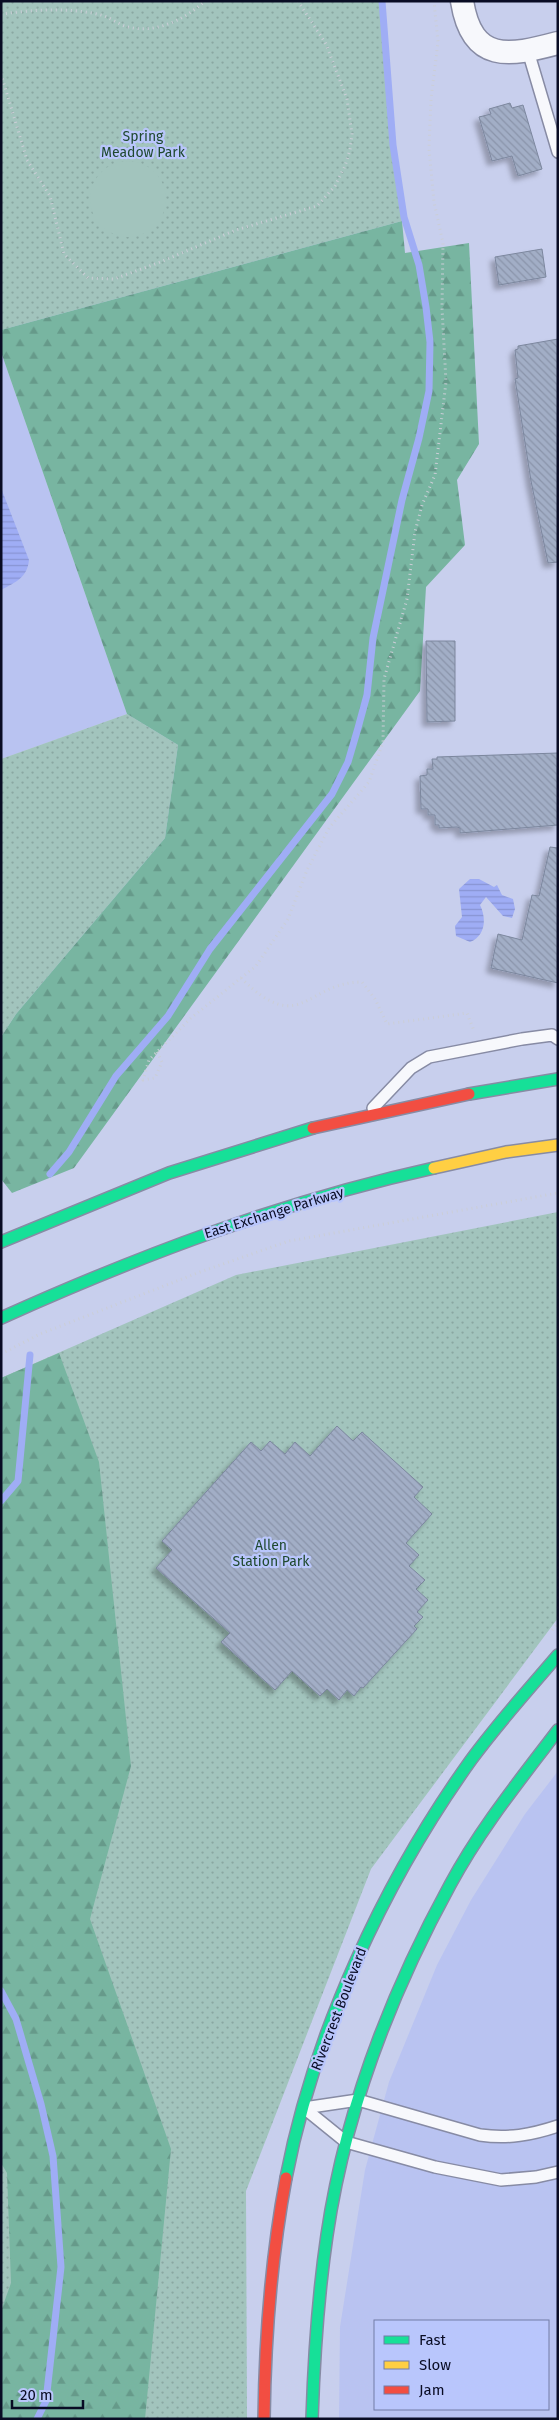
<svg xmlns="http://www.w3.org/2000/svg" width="559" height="2420" viewBox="0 0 559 2420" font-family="'Fira Sans',sans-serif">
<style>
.built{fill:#b9c3f1;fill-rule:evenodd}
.green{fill:url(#green-dots)}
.forest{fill:url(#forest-firs)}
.pitch{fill:#a2c4bd}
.water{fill:url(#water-rules)}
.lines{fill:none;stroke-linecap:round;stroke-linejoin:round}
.stream{stroke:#9fadf5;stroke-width:7}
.building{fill:url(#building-back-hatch);stroke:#7c879e;filter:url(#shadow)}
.lane-casing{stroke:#878ba4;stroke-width:14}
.street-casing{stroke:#878ba4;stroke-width:25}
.fast-casing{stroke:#878ba4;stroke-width:14}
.slow-casing{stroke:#878ba4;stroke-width:14}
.jam-casing{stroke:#878ba4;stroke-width:14}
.path{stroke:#cbced7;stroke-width:3;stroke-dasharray:1 4;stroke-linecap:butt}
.lane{stroke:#f7f8fc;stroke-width:11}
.street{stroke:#f7f8fc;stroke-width:22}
.fast{stroke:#16e098;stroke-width:11}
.slow{stroke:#ffcf43;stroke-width:11}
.jam{stroke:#f24e42;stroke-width:11}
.labels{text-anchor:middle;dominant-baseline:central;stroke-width:4.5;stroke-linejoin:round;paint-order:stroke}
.park-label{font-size:14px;fill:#1f492f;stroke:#b9c6fc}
.street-label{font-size:14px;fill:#090c24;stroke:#b9c6fc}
</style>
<defs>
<pattern id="green-dots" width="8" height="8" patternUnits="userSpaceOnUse" patternTransform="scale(1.25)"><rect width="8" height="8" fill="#a2c4bd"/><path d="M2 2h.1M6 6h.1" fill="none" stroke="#8aa7a2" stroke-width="1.8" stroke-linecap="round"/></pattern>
<pattern id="forest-firs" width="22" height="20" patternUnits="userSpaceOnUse" patternTransform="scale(1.25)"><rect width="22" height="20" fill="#78b5a1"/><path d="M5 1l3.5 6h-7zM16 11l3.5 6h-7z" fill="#669a8a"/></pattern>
<pattern id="water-rules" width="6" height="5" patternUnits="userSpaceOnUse" patternTransform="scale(1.25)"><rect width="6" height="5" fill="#9fadf5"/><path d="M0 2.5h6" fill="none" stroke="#8894d2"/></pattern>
<pattern id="building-back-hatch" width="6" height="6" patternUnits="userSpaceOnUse" patternTransform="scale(1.25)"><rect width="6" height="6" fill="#a2aec6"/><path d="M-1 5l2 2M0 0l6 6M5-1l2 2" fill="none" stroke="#8a94aa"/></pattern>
<filter id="shadow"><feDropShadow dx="-4.5" dy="4.5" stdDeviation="2.5" flood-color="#0004"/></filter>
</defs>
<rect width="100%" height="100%" fill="#c8cfed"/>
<g class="built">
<path d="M 1,352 L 127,714 L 1,759 Z"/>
<path d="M 558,1771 L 558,2419 L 339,2419 L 340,2327 L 365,2170 L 389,2082 L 437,1965 L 471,1900 L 525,1814 ZM 375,2321 L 548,2321 L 548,2409 L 375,2409 Z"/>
</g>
<g class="green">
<path d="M 1,1 L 381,1 L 402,221 L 1,330 Z"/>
<path d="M 127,714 L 178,745 L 165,838 L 16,1014 L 1,1037 L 1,759 Z"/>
<path d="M 558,1212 L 558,1618 L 371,1869 L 246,2191 L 247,2419 L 1,2419 L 1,1378 L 236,1275 Z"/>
</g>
<g class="forest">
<path d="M 402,221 L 405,253 L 469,243 L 479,444 L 457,480 L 465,545 L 426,587 L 420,691 L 74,1168 L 12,1193 L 1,1179 L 1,1037 L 16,1014 L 165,838 L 178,745 L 127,714 L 1,352 L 1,330 Z"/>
<path d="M 59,1353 L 99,1462 L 131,1766 L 90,1919 L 171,2149 L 145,2419 L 1,2419 L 1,2311 L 11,2283 L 7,2173 L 1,2163 L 1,1378 Z"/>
</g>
<circle class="pitch" cx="128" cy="199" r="38"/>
<g class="water">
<path d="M 1,488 L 29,560 C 27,578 16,582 1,590 Z"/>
<path d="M 470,879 L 479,879 L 494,887 L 497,885 L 502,895 L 513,899 L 515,909 L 512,918 L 503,916 L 486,897 L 480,905 C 487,919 485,936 470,942 L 456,936 L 455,926 L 462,917 L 459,889 Z"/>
</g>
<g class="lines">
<g class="stream">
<path d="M 50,1174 L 69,1152 L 116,1076 L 168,1016 L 210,949 L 332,794 L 348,762 L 358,728 L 367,695 L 373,638 L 402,500 L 419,438 L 429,391 L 430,342 L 426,307 L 419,265 L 404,217 L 393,145 L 382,1"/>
<path d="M 1,1501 L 18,1481 L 30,1355"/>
<path d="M 1,1991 L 16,2019 L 41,2104 L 53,2156 L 61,2267 L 46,2401 L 37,2419"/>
</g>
</g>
<g class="building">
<path d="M 510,103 L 512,108 L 523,105 L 542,169 L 518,176 L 512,156 L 492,161 L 479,117 L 491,114 L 489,109 Z"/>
<path d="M 542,249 L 546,277 L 499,285 L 495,257 Z"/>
<path d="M 558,339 L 558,562 L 548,563 L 531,481 L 515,379 L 518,378 L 515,350 L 518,349 L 518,346 Z"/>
<path d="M 426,641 L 455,641 L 455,721 L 427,722 Z"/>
<path d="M 558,753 L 558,825 L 460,833 L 460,828 L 457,827 L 439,828 L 439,825 L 435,825 L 435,815 L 428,815 L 428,809 L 421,809 L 420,776 L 427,775 L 427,769 L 433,769 L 432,759 L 437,759 L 437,757 Z"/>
<path d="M 550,847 L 558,848 L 558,983 L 491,968 L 498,934 L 522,940 L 532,895 L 539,896 Z"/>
<path d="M 337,1426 L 353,1441 L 362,1432 L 423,1487 L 414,1497 L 432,1514 L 406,1543 L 419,1555 L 409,1566 L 425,1580 L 416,1589 L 428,1600 L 417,1612 L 423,1617 L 414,1626 L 417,1629 L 363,1688 L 361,1687 L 354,1696 L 347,1690 L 339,1700 L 327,1689 L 320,1696 L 292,1671 L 275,1690 L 221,1642 L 230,1633 L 156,1568 L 172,1550 L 162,1541 L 251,1442 L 261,1451 L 270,1441 L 285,1454 L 295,1442 L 310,1456 Z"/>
</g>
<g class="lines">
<defs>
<g id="lane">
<path d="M 528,51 L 558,152"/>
<path d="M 373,1108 L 411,1068 L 429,1057 L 522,1039 L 552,1035 L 558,1039"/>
<path d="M 304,2108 L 346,2142 L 435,2167 L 501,2180 L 536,2177 L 558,2172"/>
<path d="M 304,2108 L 358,2100 L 480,2135 C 508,2139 531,2135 558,2126"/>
</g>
<path id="street" d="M 462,1 C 472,64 509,56 558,43"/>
<g id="fast">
<path d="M 469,1094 L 558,1079"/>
<path d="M 1,1242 L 169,1173 L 313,1128"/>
<path d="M 1,1318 C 141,1255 284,1201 434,1168"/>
<path d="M 286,2178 C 314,2032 385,1880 471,1760 C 498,1723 529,1689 558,1655"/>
<path d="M 312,2419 C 314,2357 318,2296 327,2235 C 345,2112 391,1993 450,1885 C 480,1829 520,1780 558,1730"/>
</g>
<path id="slow" d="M 434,1168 L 506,1152 L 558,1145"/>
<g id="jam">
<path d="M 313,1128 L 469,1094"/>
<path d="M 264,2419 C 265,2338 271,2258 286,2178"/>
</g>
</defs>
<use href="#lane" class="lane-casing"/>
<use href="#street" class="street-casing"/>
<use href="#fast" class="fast-casing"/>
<use href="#slow" class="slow-casing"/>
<use href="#jam" class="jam-casing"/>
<g class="path">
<path d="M 1,14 C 33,10 69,7 101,15 C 110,17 119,25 128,27 C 157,34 185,19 205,1"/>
<path d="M 1,74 L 27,160 L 50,196 L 64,254 L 88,278 L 114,279 L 158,263 L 236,230 L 317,206 L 335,186 L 345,166 L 350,150 L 352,134 L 347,99 L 326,44 L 298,1"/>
<path d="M 241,978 C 301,1038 306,982 362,982 L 375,999 L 387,1024 L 467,1013 L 474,1031"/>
<path d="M 157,1052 L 162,1062 L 155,1078 L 143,1080 L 149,1060 L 191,1018 L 256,966 L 288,919 L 307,870 L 329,828 L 369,782 L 383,742 L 384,679 L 407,599 L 415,532 L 422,505 L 435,475 L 446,382 L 442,308 L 443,243 L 434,202 L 429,149 L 431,99 L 438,42 L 434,1"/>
<path d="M 1,1354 L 40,1334 L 200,1272 L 289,1241 L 558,1193"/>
<path d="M 552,1630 L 558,1623"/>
</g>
<use href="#lane" class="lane"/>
<use href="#street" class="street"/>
<use href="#fast" class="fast"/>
<use href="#slow" class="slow"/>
<use href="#jam" class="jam"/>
</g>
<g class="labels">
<g class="park-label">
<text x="143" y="136">Spring<tspan x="143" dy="16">Meadow Park</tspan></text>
<text x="271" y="1545">Allen<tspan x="271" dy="16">Station Park</tspan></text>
</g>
<g class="street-label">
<text transform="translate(274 1213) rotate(-17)">East Exchange Parkway</text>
<text transform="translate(339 2009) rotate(-69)">Rivercrest Boulevard</text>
</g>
</g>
<rect width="559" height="2420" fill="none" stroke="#090c24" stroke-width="5"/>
<rect x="374" y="2320" width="175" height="90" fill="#b9c6fc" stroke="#737ca6"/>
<rect x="384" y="2336" width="25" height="8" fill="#16e098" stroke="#737ca6"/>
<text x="419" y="2345" font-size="15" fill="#090c24">Fast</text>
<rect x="384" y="2361" width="25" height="8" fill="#ffcf43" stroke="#737ca6"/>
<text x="419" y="2370" font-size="15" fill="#090c24">Slow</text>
<rect x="384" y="2386" width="25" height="8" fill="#f24e42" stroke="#737ca6"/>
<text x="419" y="2395" font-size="15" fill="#090c24">Jam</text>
<path d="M12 2400v8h71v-8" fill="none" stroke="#090c24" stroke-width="2.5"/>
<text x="20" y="2400" font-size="15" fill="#090c24" stroke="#b9c6fc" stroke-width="4" paint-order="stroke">20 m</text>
</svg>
